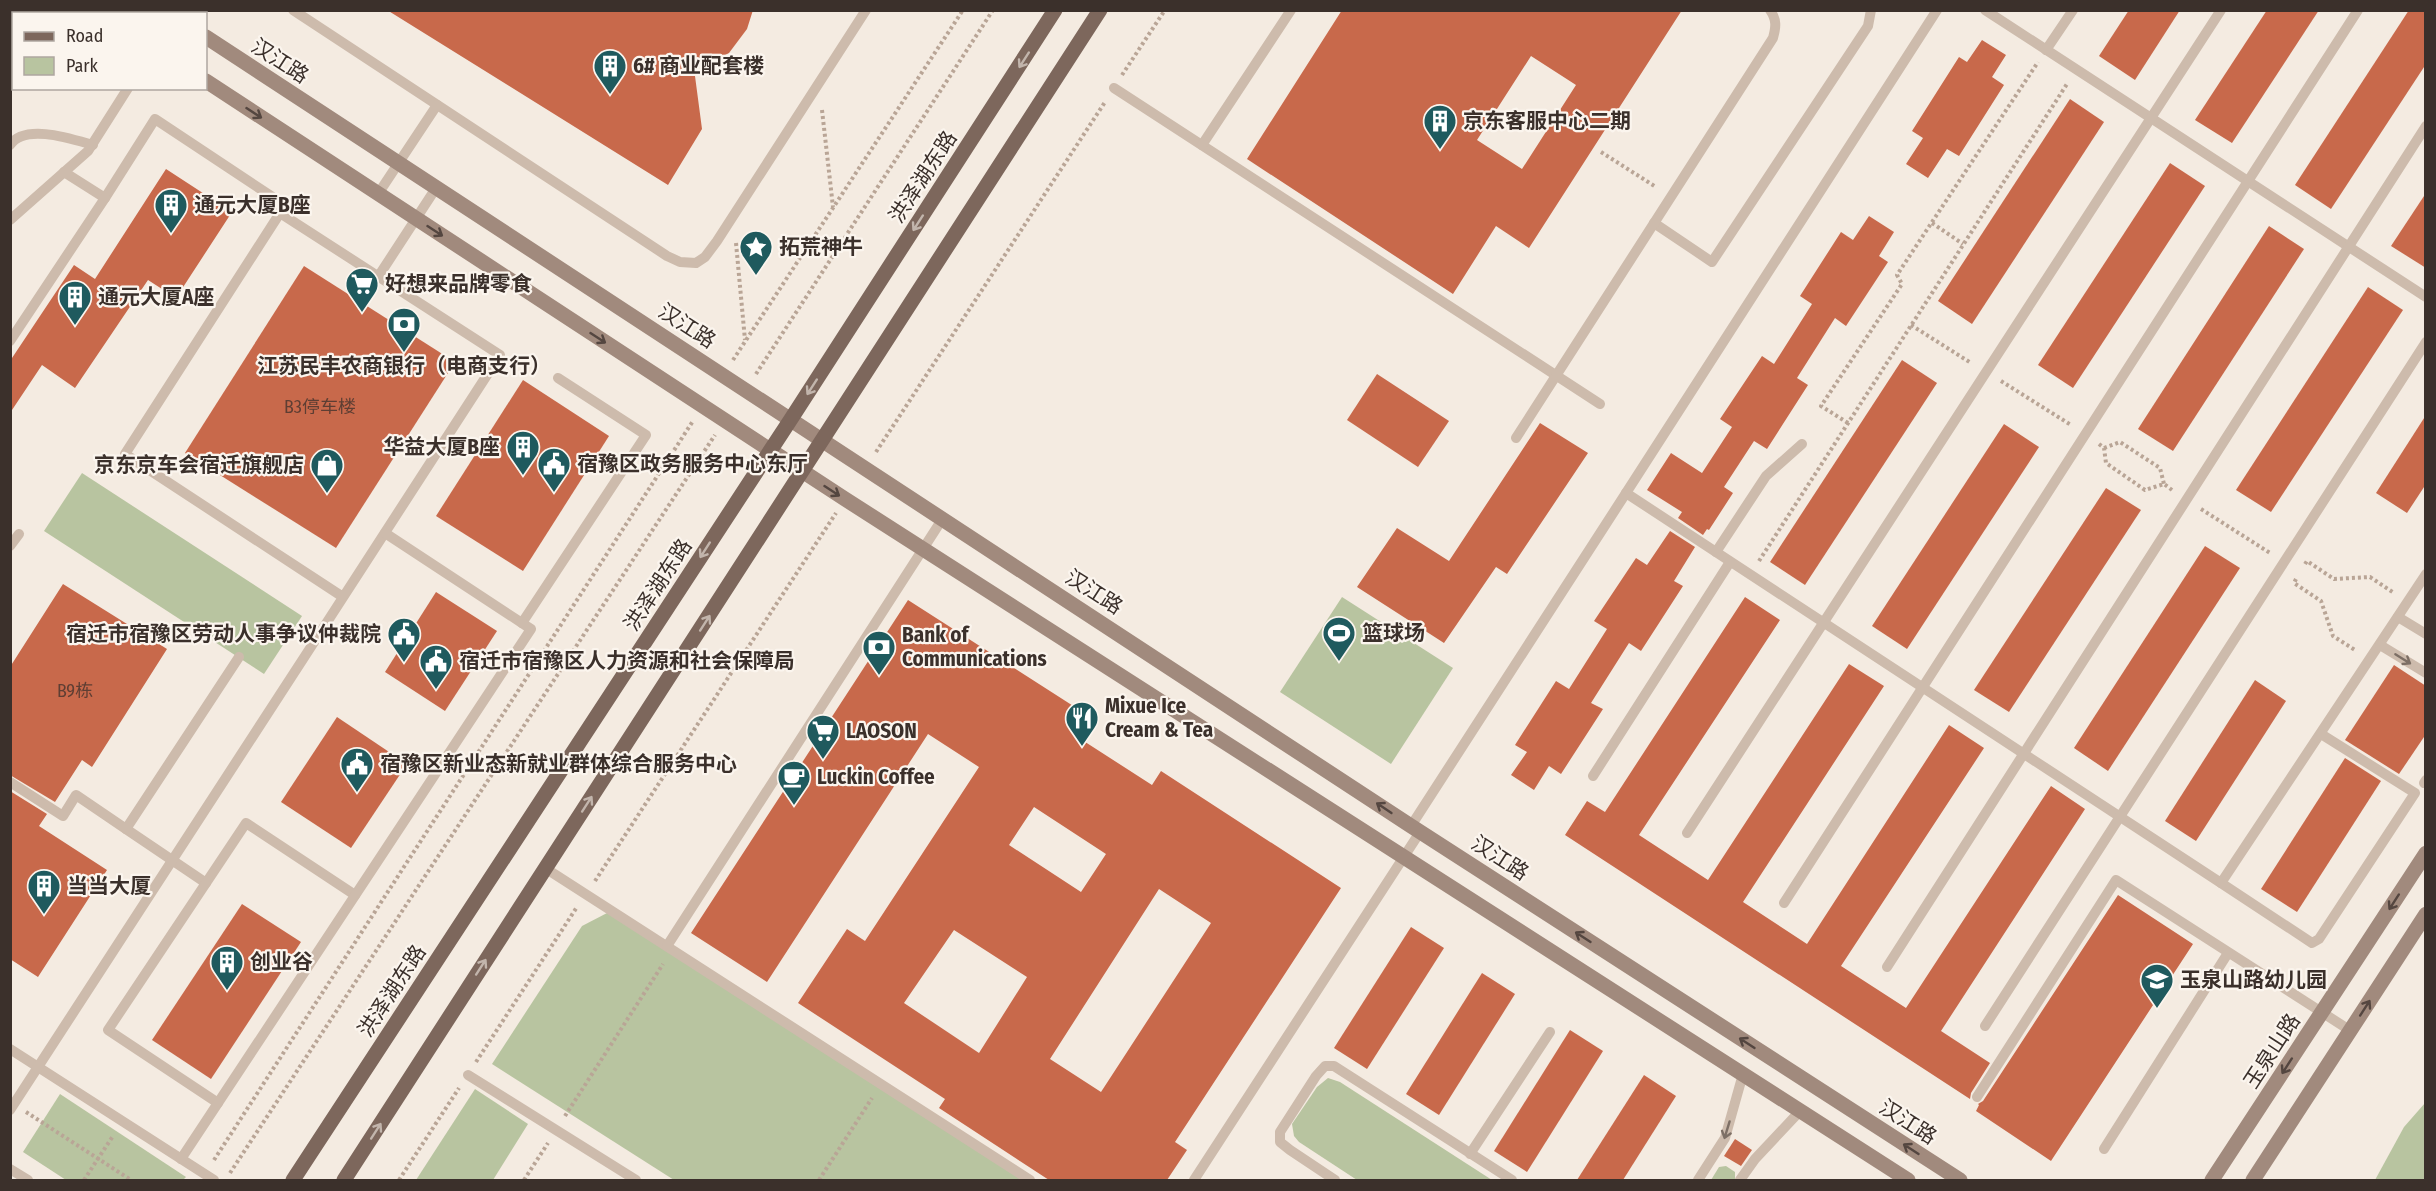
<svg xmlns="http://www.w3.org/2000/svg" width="2436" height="1191" viewBox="0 0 2436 1191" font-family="'Fira Sans Condensed','Noto Sans SC',sans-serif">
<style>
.green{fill:#b8c4a0}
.building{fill:#c8694b;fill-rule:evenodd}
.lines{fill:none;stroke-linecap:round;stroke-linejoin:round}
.path{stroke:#b9a596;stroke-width:4;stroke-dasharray:3 3;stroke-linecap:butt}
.lane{stroke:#cdbbac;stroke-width:10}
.secondary{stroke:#a18a7d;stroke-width:15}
.primary{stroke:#7d675c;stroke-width:15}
.oneway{stroke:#c2b5ac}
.oneway2{stroke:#544640}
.oneway3{stroke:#7d6f65}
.labels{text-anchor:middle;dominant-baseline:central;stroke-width:4.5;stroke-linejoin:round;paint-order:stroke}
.number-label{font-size:18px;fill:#5e3e33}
.street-label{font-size:21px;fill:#3b302b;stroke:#fbf5ee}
.poi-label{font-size:21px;font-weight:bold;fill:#3b302b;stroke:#fbf5ee;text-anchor:start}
</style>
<rect width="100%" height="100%" fill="#f4ebe1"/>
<g class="green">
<path d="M 82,473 L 302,616 L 264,674 L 44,531 Z"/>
<path d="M 1342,597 L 1453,668 L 1391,764 L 1280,692 Z"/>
<path d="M 609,912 L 1024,1180 L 674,1180 L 492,1064 L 582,926 Z"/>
<path d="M 1328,1078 L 1340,1082 L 1492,1180 L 1357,1180 L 1299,1142 L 1294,1136 L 1292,1124 L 1317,1087 Z"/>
<path d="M 475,1089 L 528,1124 L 493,1180 L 416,1180 Z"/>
<path d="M 60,1094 L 186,1177 L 183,1180 L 66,1180 L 23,1152 Z"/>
<path d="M 2425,1103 L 2425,1180 L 2375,1180 L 2404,1127 Z"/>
<path d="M 1726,1166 L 1735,1172 L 1735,1180 L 1711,1180 L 1719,1167 Z"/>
</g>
<g class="building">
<path d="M 387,10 L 753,10 L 747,29 L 729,53 L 717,59 L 693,61 L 702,129 L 668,185 Z"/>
<path d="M 1342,10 L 1682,10 L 1529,248 L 1496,226 L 1453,294 L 1247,159 ZM 1531,56 L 1576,85 L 1522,169 L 1477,140 Z"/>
<path d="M 2129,10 L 2180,10 L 2135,80 L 2099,56 Z"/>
<path d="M 2267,10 L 2319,10 L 2232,143 L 2195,120 Z"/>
<path d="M 2409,10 L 2426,10 L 2426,64 L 2331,209 L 2295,185 Z"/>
<path d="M 1982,40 L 2006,55 L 1992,77 L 2004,85 L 1959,156 L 1947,149 L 1928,178 L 1906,164 L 1923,138 L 1912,131 L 1959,57 L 1967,62 Z"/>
<path d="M 2070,99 L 2104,122 L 1972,324 L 1938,301 Z"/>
<path d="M 2170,163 L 2205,186 L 2073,388 L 2038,365 Z"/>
<path d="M 166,169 L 232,212 L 176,298 L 148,280 L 75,388 L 42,365 L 10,413 L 10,361 L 74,265 L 95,279 Z"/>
<path d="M 2426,193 L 2426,268 L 2391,246 Z"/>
<path d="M 1869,216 L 1894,232 L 1879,256 L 1888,262 L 1846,326 L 1835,318 L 1797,378 L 1808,385 L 1767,449 L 1754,441 L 1724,487 L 1733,493 L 1709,530 L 1707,529 L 1703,535 L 1678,518 L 1682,512 L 1647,490 L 1671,453 L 1702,473 L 1732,427 L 1720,419 L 1762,356 L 1774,364 L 1812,304 L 1800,296 L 1841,232 L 1853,240 Z"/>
<path d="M 2269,226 L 2304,249 L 2173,451 L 2138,429 Z"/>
<path d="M 304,266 L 455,362 L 336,548 L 185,453 Z"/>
<path d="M 2368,287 L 2403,310 L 2271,512 L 2236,490 Z"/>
<path d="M 1902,360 L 1937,383 L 1805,585 L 1770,562 Z"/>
<path d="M 1377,374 L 1449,421 L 1418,467 L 1347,420 Z"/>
<path d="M 523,380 L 609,436 L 523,571 L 436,516 Z"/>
<path d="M 2426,415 L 2426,484 L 2407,513 L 2376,493 Z"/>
<path d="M 1540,423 L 1588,453 L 1507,574 L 1496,567 L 1444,643 L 1357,587 L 1397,528 L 1449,561 Z"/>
<path d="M 2004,424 L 2039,447 L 1907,649 L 1872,626 Z"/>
<path d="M 2106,488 L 2141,510 L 2009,712 L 1974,690 Z"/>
<path d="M 1670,531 L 1695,547 L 1674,581 L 1683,586 L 1641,651 L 1629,643 L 1591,703 L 1603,709 L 1561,774 L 1549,766 L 1534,790 L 1511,775 L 1527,752 L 1515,745 L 1556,681 L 1569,689 L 1607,629 L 1594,621 L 1636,558 L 1647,565 Z"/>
<path d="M 2205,546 L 2240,568 L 2108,771 L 2074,748 Z"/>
<path d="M 63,584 L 167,649 L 92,767 L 82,760 L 55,802 L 10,775 L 10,667 Z"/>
<path d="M 436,592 L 497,631 L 445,711 L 385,672 Z"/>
<path d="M 1745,597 L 1780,620 L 1639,835 L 1708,880 L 1849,664 L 1884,686 L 1743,902 L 1807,944 L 1949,725 L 1984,748 L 1841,966 L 1906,1008 L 2051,786 L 2085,809 L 1941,1031 L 1990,1063 L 1971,1093 L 1970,1099 L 1565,835 L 1587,801 L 1605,812 Z"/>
<path d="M 908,600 L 1092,718 L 1079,738 L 1152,785 L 1161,771 L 1341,888 L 1175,1142 L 1187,1150 L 1167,1180 L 1049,1180 L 939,1108 L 945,1099 L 798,1003 L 847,929 L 865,941 L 979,767 L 928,734 L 767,982 L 691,933 ZM 1034,807 L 1106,854 L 1081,892 L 1009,845 ZM 1159,889 L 1211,923 L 1101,1092 L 1050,1059 ZM 954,930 L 1027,977 L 979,1053 L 904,1003 Z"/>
<path d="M 2394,665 L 2426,686 L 2426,734 L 2399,774 L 2345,740 Z"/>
<path d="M 2255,680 L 2286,701 L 2196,841 L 2165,821 Z"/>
<path d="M 337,717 L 407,764 L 351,848 L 281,802 Z"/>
<path d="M 2345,758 L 2381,781 L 2297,912 L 2261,889 Z"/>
<path d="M 10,791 L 47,814 L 39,826 L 107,870 L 38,977 L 10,959 Z"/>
<path d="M 2118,895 L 2193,944 L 2051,1161 L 1976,1111 L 1979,1105 L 1978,1104 L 1983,1101 Z"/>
<path d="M 242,904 L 301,942 L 211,1079 L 152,1040 Z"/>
<path d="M 1411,927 L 1444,948 L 1367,1069 L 1334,1048 Z"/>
<path d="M 1482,973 L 1515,994 L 1439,1115 L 1406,1094 Z"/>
<path d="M 1570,1030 L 1603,1051 L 1527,1172 L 1494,1151 Z"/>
<path d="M 1644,1075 L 1676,1096 L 1623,1180 L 1577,1180 Z"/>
<path d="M 1735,1139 L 1752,1150 L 1741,1166 L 1724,1156 Z"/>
</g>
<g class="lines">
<g class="path">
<path d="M 1122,75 L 1165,10"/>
<path d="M 822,110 L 833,207"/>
<path d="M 1601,152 L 1656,187"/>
<path d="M 1932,223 L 1963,244"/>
<path d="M 736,243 L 745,340"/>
<path d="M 1911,325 L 1971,363"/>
<path d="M 733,360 L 963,10"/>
<path d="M 756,374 L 993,10"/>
<path d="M 2001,381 L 2071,425"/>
<path d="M 1848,423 L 1821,406 L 1902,284 L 1897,275 L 2038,62"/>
<path d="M 2099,444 L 2104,448 L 2106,463 L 2145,490 L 2164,484 L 2172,490"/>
<path d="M 2104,448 L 2120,442 L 2160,468 L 2164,484"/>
<path d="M 876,452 L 1105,102"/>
<path d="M 2201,509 L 2270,553"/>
<path d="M 1759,561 L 2067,84"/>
<path d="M 2305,564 L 2307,561 L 2334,579 L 2370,577 L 2394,593"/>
<path d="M 2296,579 L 2294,583 L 2321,601 L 2333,636 L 2355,650"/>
<path d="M 595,881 L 836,513"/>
<path d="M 476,1062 L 577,907"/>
<path d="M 26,1112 L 131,1180"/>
<path d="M 565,1116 L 663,964"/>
<path d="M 214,1160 L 693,421"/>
<path d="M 230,1173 L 715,435"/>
<path d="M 84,1180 L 113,1136"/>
<path d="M 399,1180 L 459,1088"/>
<path d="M 524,1180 L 548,1143"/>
<path d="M 819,1180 L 872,1098"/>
</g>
<g class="lane">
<path d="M 293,10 L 667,256 L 680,262 L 696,263 L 705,257 L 717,241 L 866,10"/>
<path d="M 1937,10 L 1626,493 L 2221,883 L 2426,574"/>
<path d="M 1985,10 L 2426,297"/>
<path d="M 2046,50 L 2073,10"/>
<path d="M 1114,88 L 1600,404"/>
<path d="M 10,145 C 25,123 72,139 93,145"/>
<path d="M 1202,145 L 1291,10"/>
<path d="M 64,172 L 105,198 L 155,119 L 274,198 L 280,213"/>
<path d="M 378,194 L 437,105"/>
<path d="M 10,220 L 88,151 L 128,88"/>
<path d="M 1654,223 L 1712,262 L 1868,26 L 1871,10"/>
<path d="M 378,277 L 436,188"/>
<path d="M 10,341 L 105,198"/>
<path d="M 1516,438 L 1773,38 C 1776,27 1777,20 1770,10"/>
<path d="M 10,546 L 19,534"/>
<path d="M 1716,552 L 1766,476 L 1802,444"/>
<path d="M 2398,617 L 2426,634"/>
<path d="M 522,623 L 646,435 L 558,378"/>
<path d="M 2380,645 L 2426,673"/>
<path d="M 1593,776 L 1730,562"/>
<path d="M 10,782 L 63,816 L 76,795 L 126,829"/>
<path d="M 2424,783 L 2426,780"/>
<path d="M 1411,826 L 1626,493"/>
<path d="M 1687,833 L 2221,10"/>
<path d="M 545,868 L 1030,1180"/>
<path d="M 206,883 L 126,829 L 239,657"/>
<path d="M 2221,883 L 2312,943 L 2319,939 L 2415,793 L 2321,734"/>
<path d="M 1784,903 L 2358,10"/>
<path d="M 667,946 L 943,518"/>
<path d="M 1887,967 L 2426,126"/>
<path d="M 1985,1026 L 2426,342"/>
<path d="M 10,1049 L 214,1180"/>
<path d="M 468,1075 L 636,1180"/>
<path d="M 1977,1097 L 2116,880 L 2351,1031"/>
<path d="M 218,1103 L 108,1030 L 246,823 L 355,895"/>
<path d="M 10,1110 C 174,858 337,607 500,355 L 280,213 L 125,454 L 343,597"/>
<path d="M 2104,1149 L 2228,953"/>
<path d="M 1470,1154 L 1550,1032"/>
<path d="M 181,1159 L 531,629 L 385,533"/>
<path d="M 10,1169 L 28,1180"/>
<path d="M 1194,1180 L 1420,832"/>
<path d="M 1335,1180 L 1290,1150 L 1280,1142 L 1280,1132 L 1316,1076 L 1325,1066 L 1334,1066 L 1512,1180"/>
<path d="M 1698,1180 L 1725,1138 L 1743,1074"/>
<path d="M 1740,1180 L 1755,1159 L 1801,1110"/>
</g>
<g class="secondary">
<path d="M 97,10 L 101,14"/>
<path d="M 164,10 L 169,14"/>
<path d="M 206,37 L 1411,826 L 1960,1180"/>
<path d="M 206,81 L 845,499 L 1908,1180"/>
<path d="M 2212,1180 L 2426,853"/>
<path d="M 2253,1180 L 2426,914"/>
</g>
<g class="primary">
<path d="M 293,1180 L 791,419 L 1055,10"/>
<path d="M 344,1180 L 1100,10"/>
</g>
</g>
<defs><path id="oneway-shaft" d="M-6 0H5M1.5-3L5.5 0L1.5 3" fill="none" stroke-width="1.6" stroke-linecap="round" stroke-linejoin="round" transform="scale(1.5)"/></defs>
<g class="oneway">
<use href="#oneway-shaft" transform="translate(1024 60) rotate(123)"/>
<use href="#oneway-shaft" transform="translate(918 223) rotate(123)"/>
<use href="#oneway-shaft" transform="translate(812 387) rotate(123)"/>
<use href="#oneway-shaft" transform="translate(705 550) rotate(123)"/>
<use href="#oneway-shaft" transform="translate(705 623) rotate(-57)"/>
<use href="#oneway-shaft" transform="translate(587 804) rotate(-57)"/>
<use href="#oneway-shaft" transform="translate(481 967) rotate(-57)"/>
<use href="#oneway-shaft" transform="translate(376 1131) rotate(-57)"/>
</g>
<g class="oneway2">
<use href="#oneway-shaft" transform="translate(254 113) rotate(33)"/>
<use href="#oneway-shaft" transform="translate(435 231) rotate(33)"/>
<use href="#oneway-shaft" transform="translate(598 338) rotate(33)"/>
<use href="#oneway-shaft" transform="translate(832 491) rotate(33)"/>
<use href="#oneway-shaft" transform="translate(1384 808) rotate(-146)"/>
<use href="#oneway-shaft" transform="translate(2394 902) rotate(123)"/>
<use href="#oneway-shaft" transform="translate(1583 937) rotate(-147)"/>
<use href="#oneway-shaft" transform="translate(2365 1008) rotate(-57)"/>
<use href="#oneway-shaft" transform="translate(1747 1043) rotate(-147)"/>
<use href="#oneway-shaft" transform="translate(2287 1066) rotate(123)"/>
<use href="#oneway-shaft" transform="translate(1911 1149) rotate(-147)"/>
</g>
<g class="oneway3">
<use href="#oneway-shaft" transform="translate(2403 659) rotate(32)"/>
<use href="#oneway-shaft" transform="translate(1727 1130) rotate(107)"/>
</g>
<defs>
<symbol id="building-pin" viewBox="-11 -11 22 30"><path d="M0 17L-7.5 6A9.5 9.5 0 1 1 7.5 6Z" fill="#1f5a5e" stroke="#fbf5ee"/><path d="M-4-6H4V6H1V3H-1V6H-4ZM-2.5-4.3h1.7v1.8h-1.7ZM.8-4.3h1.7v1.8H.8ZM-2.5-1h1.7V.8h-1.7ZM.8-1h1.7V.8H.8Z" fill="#fff"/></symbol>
<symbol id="sight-pin" viewBox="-11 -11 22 30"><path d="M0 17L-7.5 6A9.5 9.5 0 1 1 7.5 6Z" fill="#1f5a5e" stroke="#fbf5ee"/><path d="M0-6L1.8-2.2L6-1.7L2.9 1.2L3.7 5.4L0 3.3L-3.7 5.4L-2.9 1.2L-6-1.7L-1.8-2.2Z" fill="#fff"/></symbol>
<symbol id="supermarket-pin" viewBox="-11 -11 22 30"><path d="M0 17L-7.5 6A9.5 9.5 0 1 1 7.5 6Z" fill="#1f5a5e" stroke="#fbf5ee"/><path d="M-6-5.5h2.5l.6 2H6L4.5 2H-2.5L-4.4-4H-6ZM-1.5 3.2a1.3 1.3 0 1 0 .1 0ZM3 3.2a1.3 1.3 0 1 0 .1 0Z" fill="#fff"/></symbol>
<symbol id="bank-pin" viewBox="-11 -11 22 30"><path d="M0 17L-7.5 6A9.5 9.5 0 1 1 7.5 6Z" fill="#1f5a5e" stroke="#fbf5ee"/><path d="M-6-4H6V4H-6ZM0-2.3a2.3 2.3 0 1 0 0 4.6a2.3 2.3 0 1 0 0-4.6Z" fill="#fff"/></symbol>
<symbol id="civic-pin" viewBox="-11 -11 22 30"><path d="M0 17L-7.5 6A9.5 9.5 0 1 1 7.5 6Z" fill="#1f5a5e" stroke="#fbf5ee"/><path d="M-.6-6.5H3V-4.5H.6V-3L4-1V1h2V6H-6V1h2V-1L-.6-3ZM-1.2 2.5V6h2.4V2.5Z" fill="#fff"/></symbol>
<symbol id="shop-pin" viewBox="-11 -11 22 30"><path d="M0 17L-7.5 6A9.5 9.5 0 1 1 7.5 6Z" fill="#1f5a5e" stroke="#fbf5ee"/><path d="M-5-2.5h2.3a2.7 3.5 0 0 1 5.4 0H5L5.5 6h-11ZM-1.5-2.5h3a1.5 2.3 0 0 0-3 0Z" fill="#fff"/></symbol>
<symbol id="stadium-pin" viewBox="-11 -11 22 30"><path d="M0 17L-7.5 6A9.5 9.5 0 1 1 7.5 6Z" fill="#1f5a5e" stroke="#fbf5ee"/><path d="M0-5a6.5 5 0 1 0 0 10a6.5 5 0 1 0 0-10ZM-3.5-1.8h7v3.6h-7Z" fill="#fff"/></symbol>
<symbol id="restaurant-pin" viewBox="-11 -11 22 30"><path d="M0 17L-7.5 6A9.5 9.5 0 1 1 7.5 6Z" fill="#1f5a5e" stroke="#fbf5ee"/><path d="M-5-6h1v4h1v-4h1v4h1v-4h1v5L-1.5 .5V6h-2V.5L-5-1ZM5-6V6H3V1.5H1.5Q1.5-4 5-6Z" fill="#fff"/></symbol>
<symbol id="cafe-pin" viewBox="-11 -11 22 30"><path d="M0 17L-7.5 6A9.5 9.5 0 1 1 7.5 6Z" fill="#1f5a5e" stroke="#fbf5ee"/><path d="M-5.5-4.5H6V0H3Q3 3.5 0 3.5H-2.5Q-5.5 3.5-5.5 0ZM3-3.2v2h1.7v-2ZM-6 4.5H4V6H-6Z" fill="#fff"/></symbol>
<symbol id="school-pin" viewBox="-11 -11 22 30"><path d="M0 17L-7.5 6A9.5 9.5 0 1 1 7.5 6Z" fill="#1f5a5e" stroke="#fbf5ee"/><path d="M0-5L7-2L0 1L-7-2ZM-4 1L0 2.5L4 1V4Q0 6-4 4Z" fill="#fff"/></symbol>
</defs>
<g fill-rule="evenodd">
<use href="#building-pin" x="591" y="47" width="38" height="52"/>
<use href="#building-pin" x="1421" y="102" width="38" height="52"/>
<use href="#building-pin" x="152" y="186" width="38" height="52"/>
<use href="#sight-pin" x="737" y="228" width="38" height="52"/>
<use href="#supermarket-pin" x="343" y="265" width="38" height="52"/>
<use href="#building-pin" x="56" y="278" width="38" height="52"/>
<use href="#bank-pin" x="385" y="305" width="38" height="52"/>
<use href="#building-pin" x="504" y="428" width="38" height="52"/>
<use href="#civic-pin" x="535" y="445" width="38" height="52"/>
<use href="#shop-pin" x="308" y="446" width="38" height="52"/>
<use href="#stadium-pin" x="1320" y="614" width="38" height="52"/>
<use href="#civic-pin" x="385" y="615" width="38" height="52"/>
<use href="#bank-pin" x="860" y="628" width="38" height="52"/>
<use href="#civic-pin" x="417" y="642" width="38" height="52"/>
<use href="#restaurant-pin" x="1063" y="699" width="38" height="52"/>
<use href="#supermarket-pin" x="804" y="712" width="38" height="52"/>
<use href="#civic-pin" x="338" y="745" width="38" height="52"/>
<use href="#cafe-pin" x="775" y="758" width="38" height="52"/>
<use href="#building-pin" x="25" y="867" width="38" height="52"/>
<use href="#building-pin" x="208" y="943" width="38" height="52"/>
<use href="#school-pin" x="2138" y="961" width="38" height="52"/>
</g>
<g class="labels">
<g class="number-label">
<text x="320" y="407">B3停车楼</text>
<text x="75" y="691">B9栋</text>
</g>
<g class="street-label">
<text transform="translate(280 61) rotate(33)">汉江路</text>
<text transform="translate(923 177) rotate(-57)">洪泽湖东路</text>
<text transform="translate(687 326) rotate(33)">汉江路</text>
<text transform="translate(658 585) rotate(-57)">洪泽湖东路</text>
<text transform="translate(1094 592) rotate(33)">汉江路</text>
<text transform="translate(1500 858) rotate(33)">汉江路</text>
<text transform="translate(392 991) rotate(-57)">洪泽湖东路</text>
<text transform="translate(2272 1051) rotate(-57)">玉泉山路</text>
<text transform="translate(1908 1122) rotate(33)">汉江路</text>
</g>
<g class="poi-label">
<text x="633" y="66">6# 商业配套楼</text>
<text x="1463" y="121">京东客服中心二期</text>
<text x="194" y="205">通元大厦B座</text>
<text x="779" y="247">拓荒神牛</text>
<text x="385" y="284">好想来品牌零食</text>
<text x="98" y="297">通元大厦A座</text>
<text x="404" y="366" text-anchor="middle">江苏民丰农商银行（电商支行）</text>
<text x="500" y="447" text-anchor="end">华益大厦B座</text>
<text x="577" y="464">宿豫区政务服务中心东厅</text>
<text x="304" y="465" text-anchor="end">京东京车会宿迁旗舰店</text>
<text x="1362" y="633">篮球场</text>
<text x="381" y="634" text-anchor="end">宿迁市宿豫区劳动人事争议仲裁院</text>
<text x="902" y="635">Bank of<tspan x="902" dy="24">Communications</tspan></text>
<text x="459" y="661">宿迁市宿豫区人力资源和社会保障局</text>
<text x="1105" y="706">Mixue Ice<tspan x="1105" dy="24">Cream &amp; Tea</tspan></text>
<text x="846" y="731">LAOSON</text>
<text x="380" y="764">宿豫区新业态新就业群体综合服务中心</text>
<text x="817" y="777">Luckin Coffee</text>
<text x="67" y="886">当当大厦</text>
<text x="250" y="962">创业谷</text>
<text x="2180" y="980">玉泉山路幼儿园</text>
</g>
</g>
<rect width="2436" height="1191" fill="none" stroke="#3b302b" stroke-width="24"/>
<rect x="12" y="12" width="195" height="78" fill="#fbf5ee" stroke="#aea6a0" stroke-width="1.5"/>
<rect x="24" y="32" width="30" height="9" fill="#7d675c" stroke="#aea6a0" stroke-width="1.5"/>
<text x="66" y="42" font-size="18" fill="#3b302b">Road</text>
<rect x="24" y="57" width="30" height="18" fill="#b8c4a0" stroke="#aea6a0" stroke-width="1.5"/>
<text x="66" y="72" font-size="18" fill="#3b302b">Park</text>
</svg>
